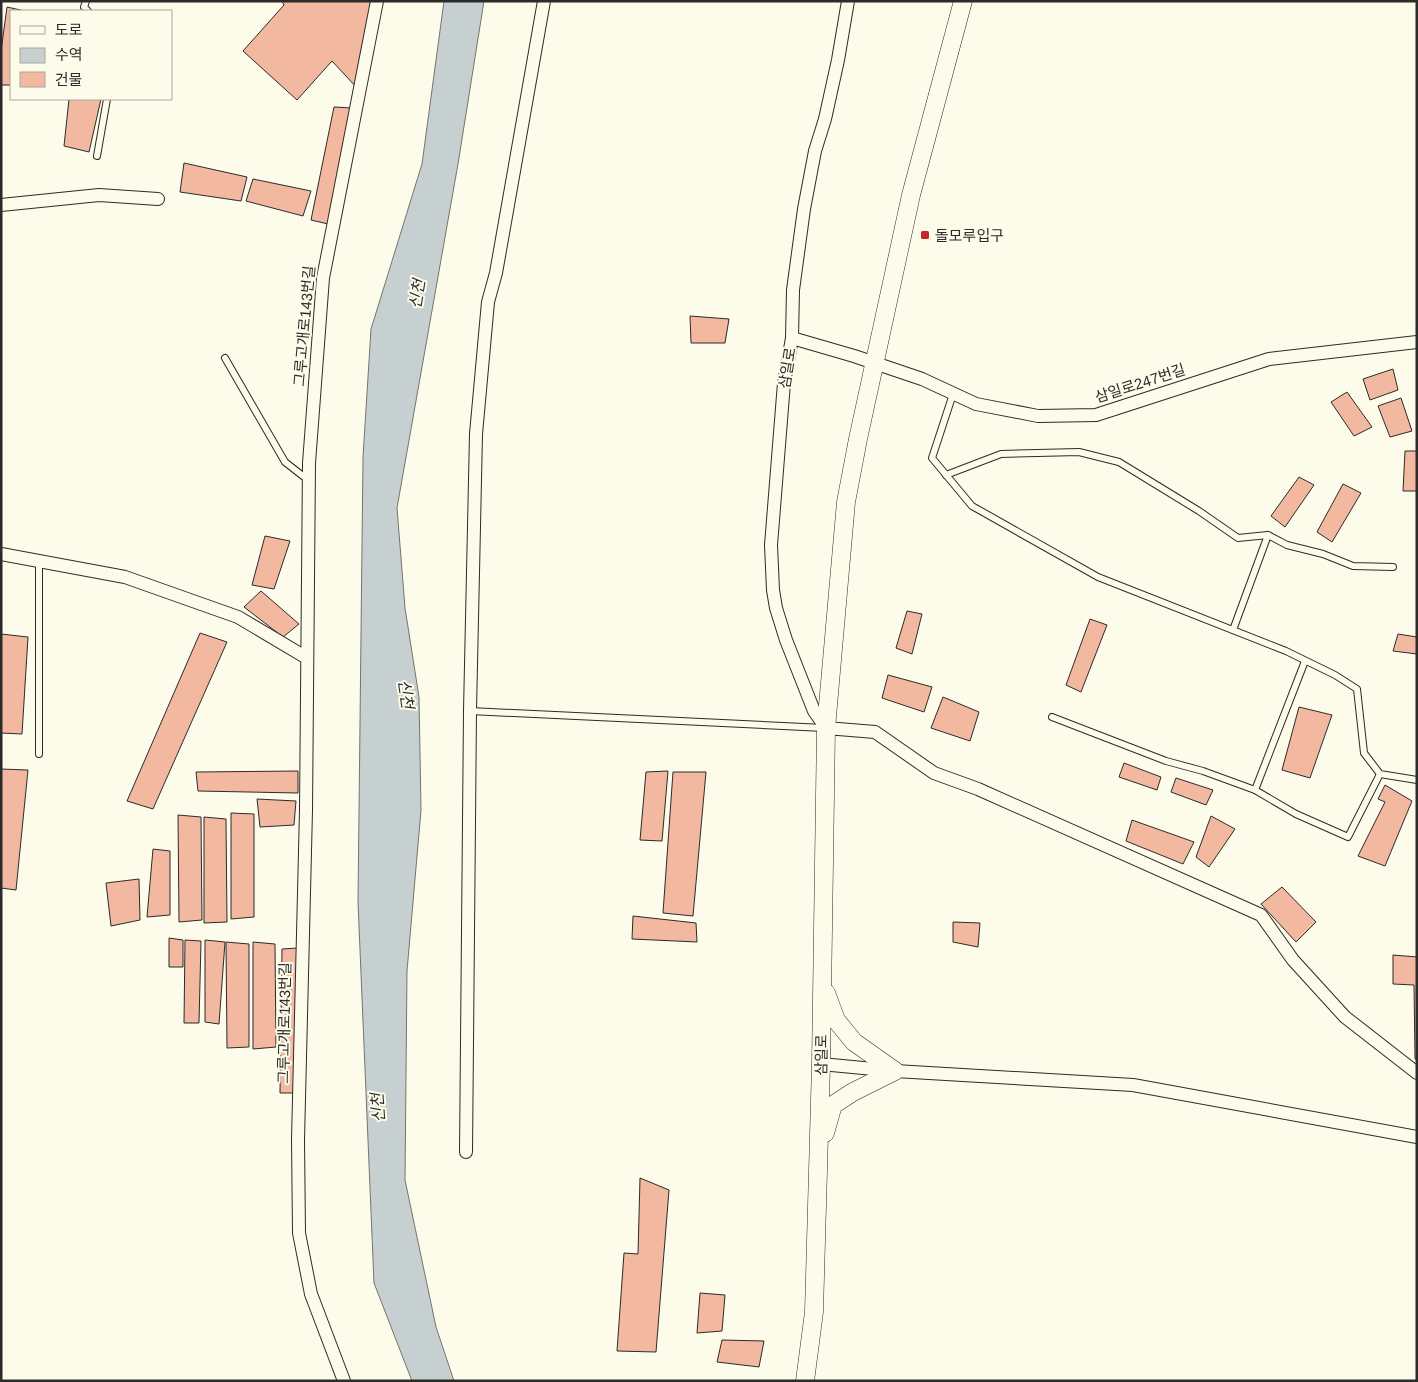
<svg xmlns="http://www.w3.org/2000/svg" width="1418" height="1382" viewBox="0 0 1418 1382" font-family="Helvetica,'Noto Sans KR',sans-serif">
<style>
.water{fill:#c7d0d0;stroke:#74746e}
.building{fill:#f2b8a0;stroke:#2b2b2b}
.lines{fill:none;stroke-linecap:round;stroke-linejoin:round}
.lane-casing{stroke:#2b2b2b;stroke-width:8}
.street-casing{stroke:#2b2b2b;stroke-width:14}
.secondary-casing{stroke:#2b2b2b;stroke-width:19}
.lane{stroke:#fdfbea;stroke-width:6}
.street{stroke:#fdfbea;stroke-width:12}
.secondary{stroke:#fdfbea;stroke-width:18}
.poi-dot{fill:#c62828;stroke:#fdfbea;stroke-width:2}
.labels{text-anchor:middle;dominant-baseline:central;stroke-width:4;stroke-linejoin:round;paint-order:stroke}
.poi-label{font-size:15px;fill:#2b2b2b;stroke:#fdfbea;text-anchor:start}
.street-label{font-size:15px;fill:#2b2b2b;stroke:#fdfbea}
.water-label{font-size:16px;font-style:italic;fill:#2b2b2b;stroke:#fdfbea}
</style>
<rect width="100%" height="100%" fill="#fdfbea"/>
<path class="water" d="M 444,1 L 484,1 L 458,164 L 397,508 L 405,608 L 419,697 L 421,810 L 407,971 L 405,1180 L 436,1327 L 454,1381 L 412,1381 L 374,1283 L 358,902 L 363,457 L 371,329 L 422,164 Z"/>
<g class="building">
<path d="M 282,1 L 372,1 L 358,89 L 332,61 L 297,100 L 243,51 L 284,5 Z"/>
<path d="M 7,7 L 25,11 L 11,11 L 11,85 L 1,85 L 1,51 Z"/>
<path d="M 69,99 L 101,99 L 89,152 L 64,146 Z"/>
<path d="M 334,107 L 352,108 L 328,224 L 311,220 Z"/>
<path d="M 184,163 L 247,177 L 241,201 L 180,192 Z"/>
<path d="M 253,179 L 311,191 L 303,216 L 246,201 Z"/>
<path d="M 690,316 L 729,319 L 725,343 L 691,343 Z"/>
<path d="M 1393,369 L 1398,390 L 1370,400 L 1363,379 Z"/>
<path d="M 1347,392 L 1372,427 L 1354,436 L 1331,402 Z"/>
<path d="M 1401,398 L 1412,431 L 1390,437 L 1378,406 Z"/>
<path d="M 1405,451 L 1417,451 L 1417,491 L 1403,491 Z"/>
<path d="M 1299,477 L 1314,485 L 1285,527 L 1271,516 Z"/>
<path d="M 1343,484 L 1361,493 L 1332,542 L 1317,532 Z"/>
<path d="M 265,536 L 290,541 L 274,589 L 252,585 Z"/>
<path d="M 261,591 L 299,624 L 283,637 L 244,607 Z"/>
<path d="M 907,611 L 922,614 L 912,654 L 896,648 Z"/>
<path d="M 1090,619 L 1107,625 L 1081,692 L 1066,685 Z"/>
<path d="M 200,633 L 227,642 L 153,809 L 127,801 Z"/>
<path d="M 1,634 L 28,637 L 22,734 L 1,733 Z"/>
<path d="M 1398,634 L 1417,637 L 1417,654 L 1393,651 Z"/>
<path d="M 888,675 L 932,687 L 924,712 L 882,698 Z"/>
<path d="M 943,697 L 979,712 L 970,741 L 931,728 Z"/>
<path d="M 1299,707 L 1332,715 L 1310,778 L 1282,770 Z"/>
<path d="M 1124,763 L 1161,777 L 1157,790 L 1119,777 Z"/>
<path d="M 1,769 L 28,770 L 16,890 L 1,888 Z"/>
<path d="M 298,771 L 298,793 L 198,791 L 196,772 Z"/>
<path d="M 668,771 L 662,841 L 640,840 L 646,772 Z"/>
<path d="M 673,772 L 706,772 L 693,916 L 663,913 Z"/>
<path d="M 1176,778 L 1213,790 L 1206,805 L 1171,792 Z"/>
<path d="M 1385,785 L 1412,801 L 1385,866 L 1358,856 L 1385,802 L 1378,799 Z"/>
<path d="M 257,799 L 296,801 L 294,825 L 260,827 Z"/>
<path d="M 231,813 L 254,814 L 254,917 L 231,919 Z"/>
<path d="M 178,815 L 201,817 L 202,920 L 179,922 Z"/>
<path d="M 1211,816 L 1235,829 L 1209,867 L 1196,857 Z"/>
<path d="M 204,817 L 226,819 L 227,922 L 204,923 Z"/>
<path d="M 1132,820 L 1194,842 L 1183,864 L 1126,841 Z"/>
<path d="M 153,849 L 170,851 L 170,915 L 147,917 Z"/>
<path d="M 139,879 L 140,920 L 111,926 L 106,883 Z"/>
<path d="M 1282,887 L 1316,922 L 1296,942 L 1261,904 Z"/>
<path d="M 633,916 L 696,923 L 697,942 L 632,939 Z"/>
<path d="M 953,922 L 980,923 L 978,947 L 953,942 Z"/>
<path d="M 169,938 L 183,940 L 183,967 L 169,967 Z"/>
<path d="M 185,940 L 201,941 L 199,1023 L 184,1023 Z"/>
<path d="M 205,940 L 225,942 L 219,1024 L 205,1022 Z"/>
<path d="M 226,942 L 249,944 L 249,1047 L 227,1048 Z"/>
<path d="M 253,942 L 275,944 L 276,1047 L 253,1049 Z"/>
<path d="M 298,948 L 294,1093 L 280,1093 L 282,949 Z"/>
<path d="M 1393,955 L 1417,957 L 1417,1059 L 1415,1059 L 1414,985 L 1393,984 Z"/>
<path d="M 640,1178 L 669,1190 L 656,1352 L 617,1351 L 624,1253 L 638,1254 Z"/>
<path d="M 700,1293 L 725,1295 L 722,1331 L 697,1333 Z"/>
<path d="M 722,1340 L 764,1341 L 759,1367 L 717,1362 Z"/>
</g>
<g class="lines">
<defs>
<g id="lane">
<path d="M 86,1 L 84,7 L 88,11"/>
<path d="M 97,156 L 107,99"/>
<path d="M 225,358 L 285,462 L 308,480"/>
<path d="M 953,394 L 932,458 L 972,506 L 1098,577 L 1286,651 L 1335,675 L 1357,689 L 1364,753 L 1380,774 L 1417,780"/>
<path d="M 946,475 L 1001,454 L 1079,452 L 1119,462 L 1199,511 L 1238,538 L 1268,535 L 1287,545 L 1323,554 L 1353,566 L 1393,567"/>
<path d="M 1233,630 L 1268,535"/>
<path d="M 470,711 L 824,728"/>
<path d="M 1052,717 L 1166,761 L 1203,771 L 1255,790 L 1296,814 L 1348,837 L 1380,774"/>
<path d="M 39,754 L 39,561"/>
<path d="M 1255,790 L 1305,661"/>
</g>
<g id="street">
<path d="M 848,1 L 838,60 L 825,119 L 815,151 L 804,209 L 793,290 L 792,338 L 784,383 L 771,545 L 773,590 L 776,608 L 786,640 L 814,711 L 826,728 L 875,732 L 934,773 L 978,789 L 1261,915 L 1293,960 L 1345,1017 L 1417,1073"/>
<path d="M 1,205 L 99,195 L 158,199"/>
<path d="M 792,338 L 854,356 L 922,379 L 976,404 L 1038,416 L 1096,415 L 1269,359 L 1417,342"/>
<path d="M 1,554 L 125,577 L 238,617 L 307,658"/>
<path d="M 821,1064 L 895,1071 L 1133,1085 L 1417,1137"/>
<path d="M 466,1152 L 470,711 L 476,434 L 488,302 L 496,273 L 544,1"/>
<path d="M 344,1381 L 311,1294 L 299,1233 L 298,1140 L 306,810 L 309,463 L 323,278 L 377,1"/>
</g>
<g id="secondary">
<path d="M 825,1133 L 833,1105 L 853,1092 L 895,1071 L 854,1042 L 836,1020 L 826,993"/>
<path d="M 805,1381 L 814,1312 L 821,1064 L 826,728 L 846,502 L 858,439 L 911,195 L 963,1"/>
</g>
</defs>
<use href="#lane" class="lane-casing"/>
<use href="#street" class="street-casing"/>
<use href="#secondary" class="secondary-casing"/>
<use href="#lane" class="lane"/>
<use href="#street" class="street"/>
<use href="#secondary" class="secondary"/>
</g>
<rect class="poi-dot" x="920" y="230" width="10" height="10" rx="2.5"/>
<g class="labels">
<g class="poi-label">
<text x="935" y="235">돌모루입구</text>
</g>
<g class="street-label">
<text transform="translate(304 326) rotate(-85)">그루고개로143번길</text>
<text transform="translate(787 368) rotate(-81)">삼일로</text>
<text transform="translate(1140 383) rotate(-18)">삼일로247번길</text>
<text transform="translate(284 1023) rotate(-89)">그루고개로143번길</text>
<text transform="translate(821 1055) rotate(-89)">삼일로</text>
</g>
<g class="water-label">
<text transform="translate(417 294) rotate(-81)">신천</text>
<text transform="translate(406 694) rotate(82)">신천</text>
<text transform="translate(378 1108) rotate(-94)">신천</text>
</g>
</g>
<rect width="1418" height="1382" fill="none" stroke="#2b2b2b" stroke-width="5"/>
<rect x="10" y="10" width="162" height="90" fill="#fdfbea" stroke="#a9a89e"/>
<rect x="20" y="26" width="25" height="8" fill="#fdfbea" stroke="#a9a89e"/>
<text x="55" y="35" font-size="15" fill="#2b2b2b">도로</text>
<rect x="20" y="48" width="25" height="15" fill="#c7d0d0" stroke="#a9a89e"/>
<text x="55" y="60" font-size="15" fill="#2b2b2b">수역</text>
<rect x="20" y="72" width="25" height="15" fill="#f2b8a0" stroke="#a9a89e"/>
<text x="55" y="85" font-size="15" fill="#2b2b2b">건물</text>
</svg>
